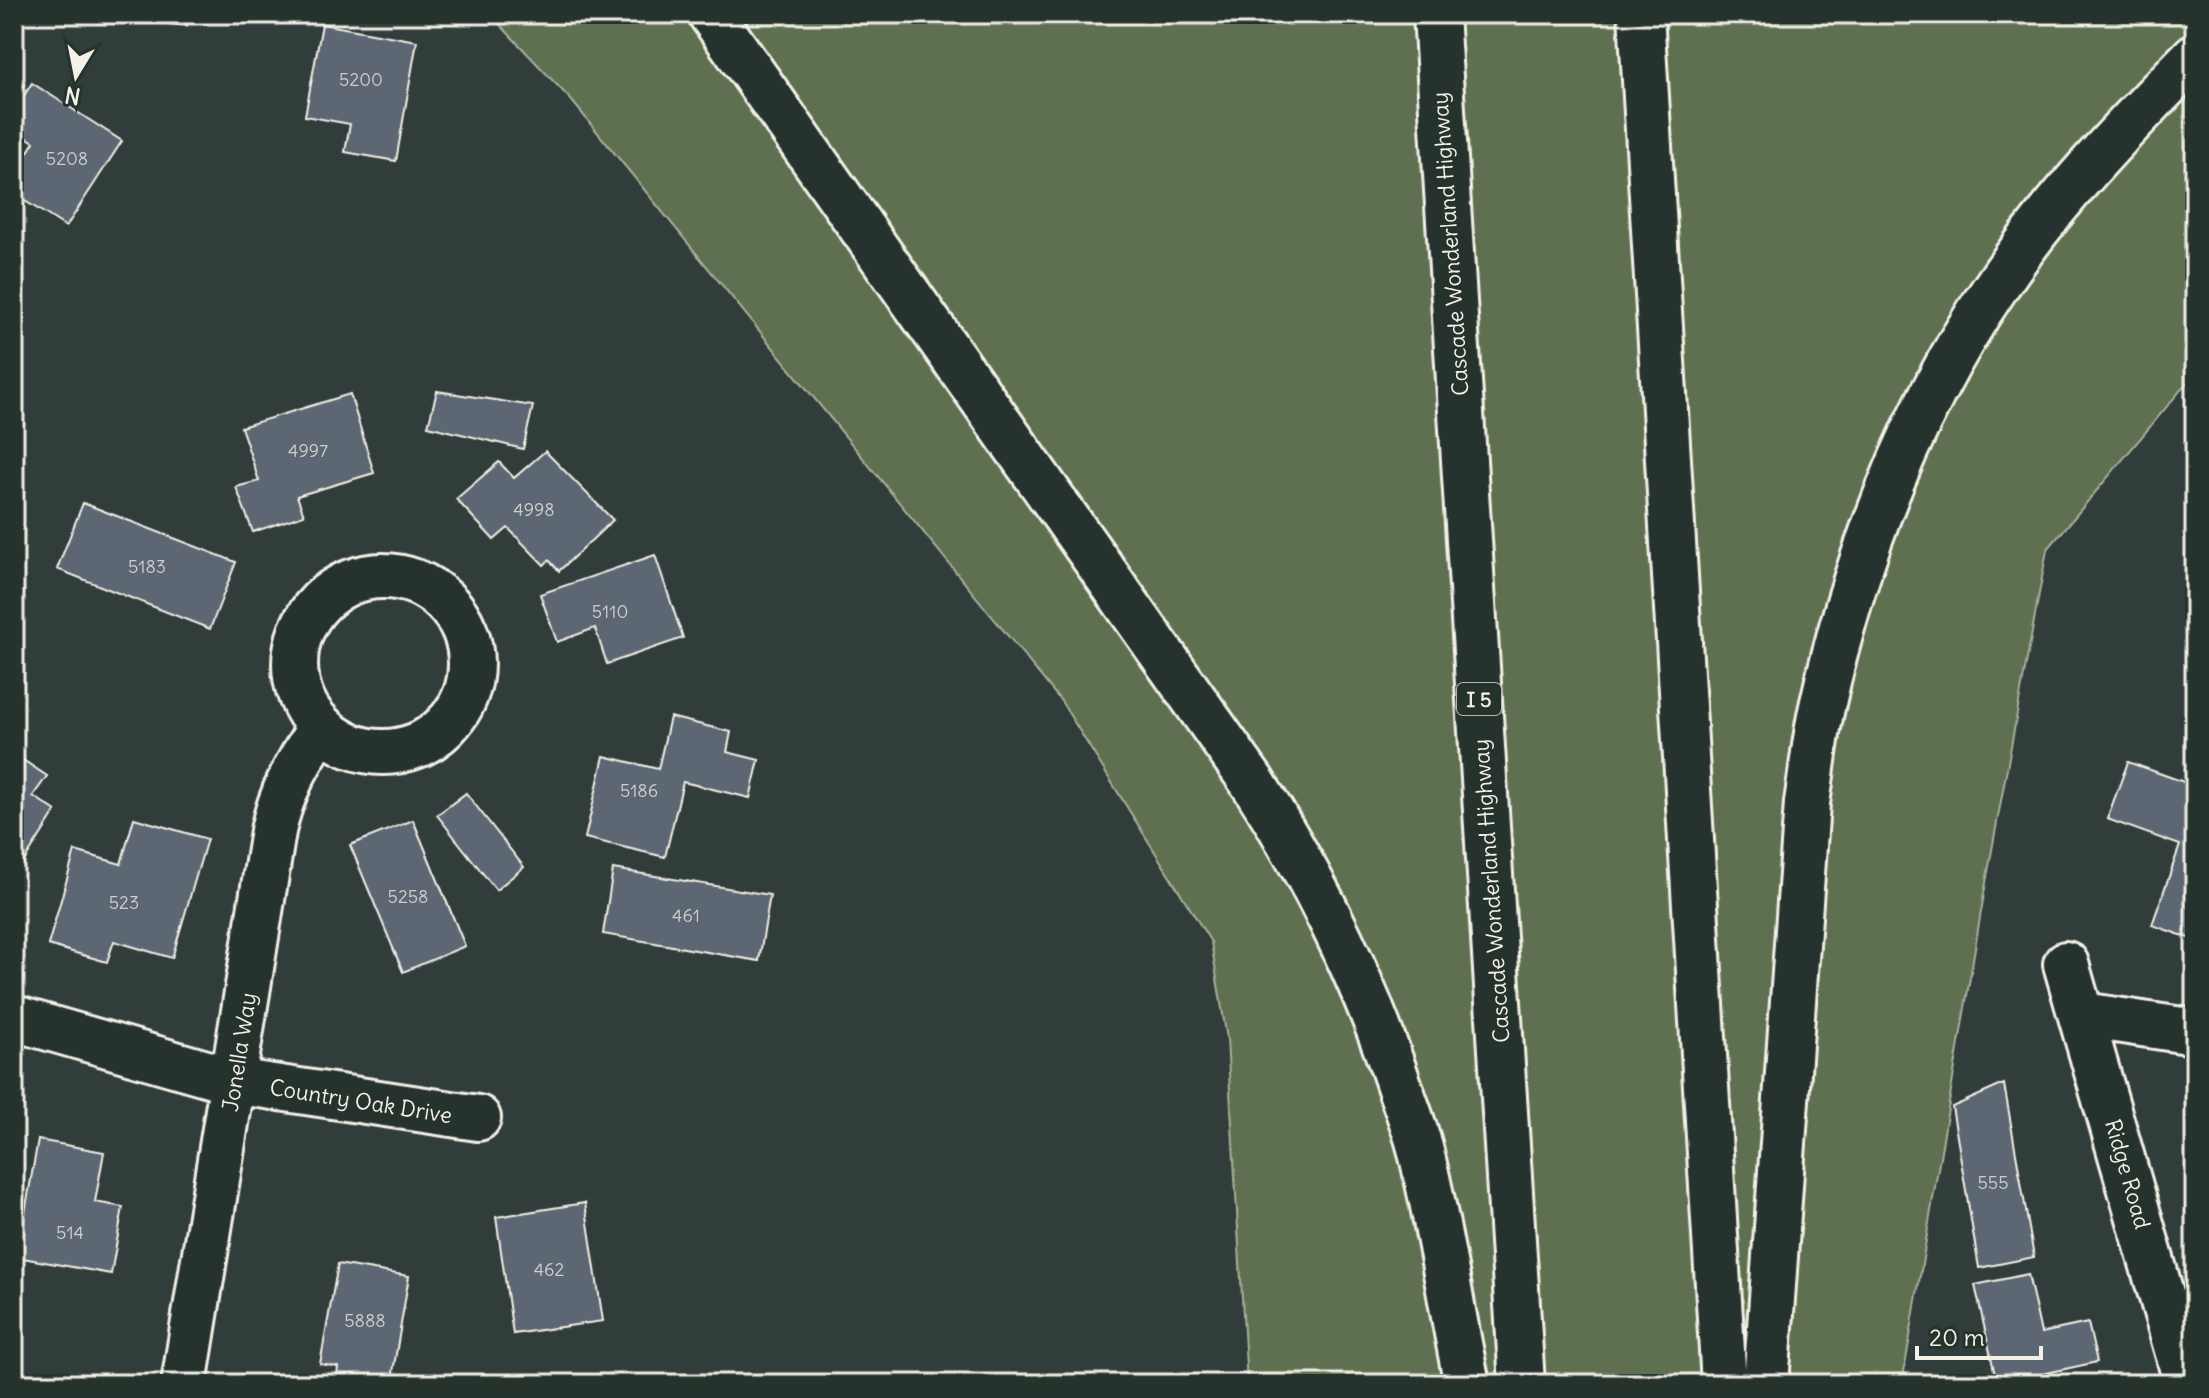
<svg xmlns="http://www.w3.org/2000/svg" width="2209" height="1398" viewBox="0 0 2209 1398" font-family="Delius,sans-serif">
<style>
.green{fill:#5e6f51;stroke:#a9b09c;stroke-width:2}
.building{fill:#5d6673;stroke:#f4f1e8;stroke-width:2}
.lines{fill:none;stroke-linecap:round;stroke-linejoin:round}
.minor-casing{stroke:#f4f1e8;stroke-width:50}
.highway-casing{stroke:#f4f1e8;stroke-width:50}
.minor{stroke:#26332d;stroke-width:44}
.highway{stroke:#26332d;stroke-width:44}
.labels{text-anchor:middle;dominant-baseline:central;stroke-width:8;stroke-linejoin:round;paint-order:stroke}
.number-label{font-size:18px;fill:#cececb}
.shield{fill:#26332d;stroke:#b6b8b0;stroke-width:2}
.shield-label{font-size:20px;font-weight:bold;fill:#f4f1e8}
.street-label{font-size:22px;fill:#f4f1e8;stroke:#26332d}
</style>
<rect width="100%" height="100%" fill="#313d3b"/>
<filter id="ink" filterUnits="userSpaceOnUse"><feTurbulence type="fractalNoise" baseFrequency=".0125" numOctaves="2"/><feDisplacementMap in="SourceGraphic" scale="16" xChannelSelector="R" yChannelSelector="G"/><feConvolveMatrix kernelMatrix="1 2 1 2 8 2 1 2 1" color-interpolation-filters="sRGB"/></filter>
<g filter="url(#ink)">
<path class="green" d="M 490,14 L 2195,14 L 2195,373 L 2047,550 L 1985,888 L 1902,1384 L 1247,1384 L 1227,1039 L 1211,942 L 1061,701 L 572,101 Z"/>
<g class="building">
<path d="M 77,14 L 188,14 L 187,26 Z"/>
<path d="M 322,24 L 417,41 L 396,161 L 345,152 L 350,124 L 305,116 Z"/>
<path d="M 32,83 L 122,141 L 66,227 L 14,194 L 14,174 L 34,142 L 14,129 L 14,111 Z"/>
<path d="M 437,391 L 533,406 L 523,449 L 428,426 Z"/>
<path d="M 350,394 L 374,473 L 297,496 L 304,515 L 253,532 L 236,487 L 259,481 L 241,427 Z"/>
<path d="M 545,451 L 613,520 L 559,571 L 549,560 L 544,565 L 508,528 L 494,540 L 456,499 L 499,462 L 514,478 Z"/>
<path d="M 83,503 L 236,562 L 210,629 L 57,569 Z"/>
<path d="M 655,555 L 683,638 L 607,664 L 595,628 L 557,642 L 540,594 Z"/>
<path d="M 670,717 L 731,732 L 727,752 L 759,760 L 750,798 L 683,782 L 665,857 L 585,838 L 604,756 L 658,769 Z"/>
<path d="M 14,754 L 47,776 L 33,796 L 56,811 L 14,877 Z"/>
<path d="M 2128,762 L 2195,786 L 2195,797 L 2190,812 L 2195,813 L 2195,940 L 2152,925 L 2180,845 L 2107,819 Z"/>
<path d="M 466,793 L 524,867 L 496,890 L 437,815 Z"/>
<path d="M 134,818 L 207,839 L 172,958 L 114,941 L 107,962 L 48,945 L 75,851 L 121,864 Z"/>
<path d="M 413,820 L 465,946 L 403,972 L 350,845 Z"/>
<path d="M 613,869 L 770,895 L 759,961 L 603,934 Z"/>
<path d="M 2004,1084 L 2034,1257 L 1979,1268 L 1952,1107 Z"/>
<path d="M 38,1140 L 104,1152 L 95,1202 L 123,1207 L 111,1274 L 17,1257 Z"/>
<path d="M 585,1203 L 603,1321 L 513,1334 L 496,1217 Z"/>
<path d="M 338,1264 L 409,1276 L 391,1384 L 336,1384 L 338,1367 L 320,1364 Z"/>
<path d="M 2028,1274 L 2041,1333 L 2088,1323 L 2097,1362 L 1997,1384 L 1975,1285 Z"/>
<path d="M 14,1373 L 73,1382 L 72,1384 L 14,1384 Z"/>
</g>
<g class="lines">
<defs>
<g id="minor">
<circle cx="383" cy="664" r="88"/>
<path d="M 2066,964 L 2187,1384"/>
<path d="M 2083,1015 L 2195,1032"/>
<path d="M 14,1018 L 234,1081 L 478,1118"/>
<path d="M 184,1384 L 273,831 C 281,792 298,762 320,729"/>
</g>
<g id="highway">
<path d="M 711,14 L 1253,783 C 1315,879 1364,980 1400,1088 C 1407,1109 1416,1130 1421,1152 C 1440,1228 1451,1307 1467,1384"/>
<path d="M 1436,14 L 1522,1384"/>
<path d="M 1641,14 L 1724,1384"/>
<path d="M 1766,1384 L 1807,803 C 1812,771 1815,738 1822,707 C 1855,558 1911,411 1997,285 C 2054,200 2124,128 2195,56"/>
</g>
</defs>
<use href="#minor" class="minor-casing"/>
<use href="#highway" class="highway-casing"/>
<use href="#minor" class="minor"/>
<use href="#highway" class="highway"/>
</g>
</g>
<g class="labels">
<g class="number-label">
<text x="361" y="79">5200</text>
<text x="67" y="158">5208</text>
<text x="308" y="450">4997</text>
<text x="534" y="509">4998</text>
<text x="147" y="566">5183</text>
<text x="610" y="611">5110</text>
<text x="639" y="790">5186</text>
<text x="408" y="896">5258</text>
<text x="124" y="902">523</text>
<text x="686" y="915">461</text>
<text x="1993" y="1182">555</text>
<text x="70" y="1232">514</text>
<text x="549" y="1269">462</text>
<text x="365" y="1320">5888</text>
</g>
<rect class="shield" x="1457" y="683" width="44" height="32" rx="6"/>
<g class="shield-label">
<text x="1479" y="699">I 5</text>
</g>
<g class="street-label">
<text transform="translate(1450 244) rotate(-94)">Cascade Wonderland Highway</text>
<text transform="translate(1491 891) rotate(-94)">Cascade Wonderland Highway</text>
<text transform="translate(239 1052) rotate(-81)">Jonella Way</text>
<text transform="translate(361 1101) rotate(9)">Country Oak Drive</text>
<text transform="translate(2128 1174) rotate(74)">Ridge Road</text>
</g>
</g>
<rect width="2209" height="1398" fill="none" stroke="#26332d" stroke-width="48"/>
<rect x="24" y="24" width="2161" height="1350" fill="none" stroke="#f4f1e8" stroke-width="3" filter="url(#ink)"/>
<g transform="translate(76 76) rotate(190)" stroke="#26332d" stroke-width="6" paint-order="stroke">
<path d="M0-6L14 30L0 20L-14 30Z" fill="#f4f1e8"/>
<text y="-12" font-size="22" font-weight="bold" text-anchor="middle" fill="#f4f1e8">N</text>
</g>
<path d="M1917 1346v12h124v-12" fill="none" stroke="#f4f1e8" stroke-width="4"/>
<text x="1929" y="1346" font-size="24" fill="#f4f1e8" stroke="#26332d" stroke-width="6" paint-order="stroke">20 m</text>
</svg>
